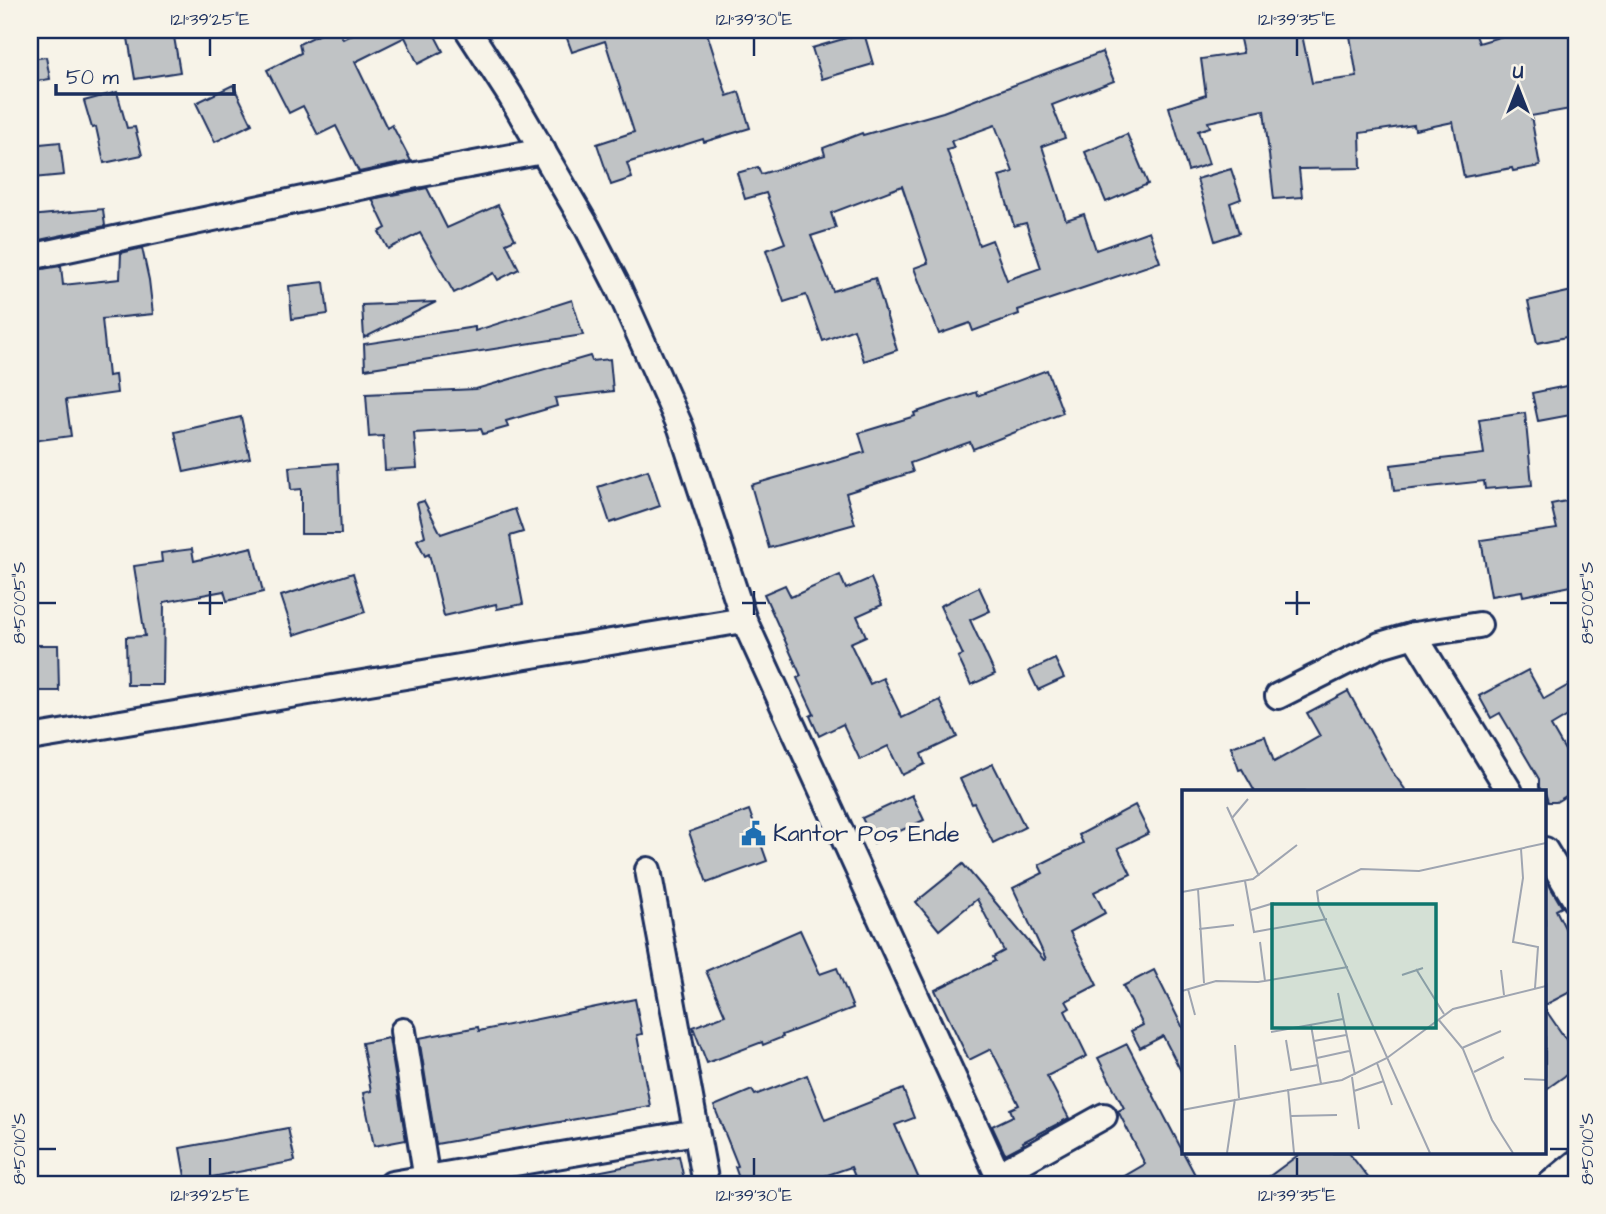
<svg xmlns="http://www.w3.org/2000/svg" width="1606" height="1214" viewBox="0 0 1606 1214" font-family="'Architects Daughter',sans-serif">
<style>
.building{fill:#c0c3c5;stroke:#1b2f5e;stroke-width:2;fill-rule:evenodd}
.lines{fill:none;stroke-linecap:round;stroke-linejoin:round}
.street-casing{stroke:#1b2f5e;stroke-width:30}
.street{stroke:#f7f3e8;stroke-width:24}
.ticks{fill:none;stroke:#1b2f5e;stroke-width:2.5}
.labels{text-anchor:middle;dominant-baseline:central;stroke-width:7;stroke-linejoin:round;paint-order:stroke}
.poi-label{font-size:24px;fill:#1b2f5e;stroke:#f7f3e8;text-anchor:start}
.inset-road{fill:none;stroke:#9fa5b1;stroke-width:2}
.view{fill:#0f766e;fill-opacity:0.15;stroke:#0f766e;stroke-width:3.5}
.inset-edge{fill:none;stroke:#1b2f5e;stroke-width:3.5}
.neatline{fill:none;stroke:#1b2f5e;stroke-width:2.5}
.ticks-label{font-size:18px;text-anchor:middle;fill:#1b2f5e}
</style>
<rect width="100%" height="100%" fill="#f7f3e8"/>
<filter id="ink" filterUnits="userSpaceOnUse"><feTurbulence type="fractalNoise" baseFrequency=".0143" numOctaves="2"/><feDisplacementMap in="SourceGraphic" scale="14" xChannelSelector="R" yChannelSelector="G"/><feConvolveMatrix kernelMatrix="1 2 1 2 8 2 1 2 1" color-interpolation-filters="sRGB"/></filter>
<g filter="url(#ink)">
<g class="building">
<path d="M 328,30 L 338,30 L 343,39 L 361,30 L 432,30 L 443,51 L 418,64 L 405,37 L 355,62 L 387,128 L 392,125 L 411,161 L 359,172 L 336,126 L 318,135 L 303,106 L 289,113 L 267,70 L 301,53 L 299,44 Z"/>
<path d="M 564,30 L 706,30 L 727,96 L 739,92 L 750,128 L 704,142 L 703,139 L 627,163 L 632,178 L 611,185 L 597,144 L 634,132 L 605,41 L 572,52 Z"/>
<path d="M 1238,30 L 1301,30 L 1312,83 L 1357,77 L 1349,30 L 1474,30 L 1479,43 L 1523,30 L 1576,30 L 1576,108 L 1531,116 L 1540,166 L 1513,171 L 1512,168 L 1464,177 L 1453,122 L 1415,130 L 1414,125 L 1360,133 L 1361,168 L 1299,169 L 1302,197 L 1274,199 L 1264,110 L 1208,122 L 1210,127 L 1198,131 L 1209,164 L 1188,171 L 1169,107 L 1206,95 L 1201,59 L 1243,53 Z"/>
<path d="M 173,31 L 180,72 L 135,79 L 128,38 Z"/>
<path d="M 864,33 L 873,64 L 822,79 L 812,48 Z"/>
<path d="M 1102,52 L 1114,81 L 1052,105 L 1065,138 L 1042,146 L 1066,220 L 1084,214 L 1096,250 L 1149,231 L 1160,262 L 1018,310 L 1019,314 L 973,331 L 970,323 L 939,334 L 914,268 L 928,263 L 902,186 L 831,213 L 836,228 L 811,236 L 833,291 L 875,278 L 897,350 L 864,361 L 854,329 L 823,341 L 806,295 L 784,302 L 766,250 L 785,243 L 766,193 L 745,199 L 737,173 L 758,167 L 761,174 L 825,155 L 823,148 L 862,133 L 863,135 L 943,112 ZM 995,125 L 1013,172 L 999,176 L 1014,226 L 1026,223 L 1041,268 L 1007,280 L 992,240 L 979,245 L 947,150 L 954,148 L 951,141 Z"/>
<path d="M 46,57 L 50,79 L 30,82 L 30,59 Z"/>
<path d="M 233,85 L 252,124 L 215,142 L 196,103 Z"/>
<path d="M 117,92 L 127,128 L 135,127 L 142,155 L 104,163 L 96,127 L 92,128 L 84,101 Z"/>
<path d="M 1127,134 L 1148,184 L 1106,202 L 1085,152 Z"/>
<path d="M 60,142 L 64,175 L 33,178 L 30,145 Z"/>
<path d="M 1231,169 L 1241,199 L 1230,203 L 1239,233 L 1215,241 L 1197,179 Z"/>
<path d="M 427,188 L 447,228 L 498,205 L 515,239 L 506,243 L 519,269 L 498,280 L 494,273 L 454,293 L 420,233 L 388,249 L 379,232 L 386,228 L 372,199 Z"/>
<path d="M 103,209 L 105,226 L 30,242 L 30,216 Z"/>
<path d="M 142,248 L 149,280 L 153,314 L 102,319 L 108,376 L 115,375 L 117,393 L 66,400 L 71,436 L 33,441 L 30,416 L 30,271 L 61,266 L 63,285 L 120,279 L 121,253 Z"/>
<path d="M 324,282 L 328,314 L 292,319 L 289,286 Z"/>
<path d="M 1572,291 L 1576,309 L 1576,335 L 1537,343 L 1528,301 Z"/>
<path d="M 572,300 L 583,335 L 365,369 L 364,344 L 475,327 L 475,331 Z"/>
<path d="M 436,302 L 364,338 L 362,305 Z"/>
<path d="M 590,356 L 592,361 L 610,359 L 613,391 L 555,398 L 557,406 L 506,421 L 508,427 L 483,434 L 481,429 L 414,433 L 417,468 L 385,470 L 383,436 L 369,437 L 366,394 L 476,389 Z"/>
<path d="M 1047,370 L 1063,413 L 973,449 L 970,442 L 910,463 L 913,472 L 846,493 L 855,524 L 769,548 L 751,485 L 865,452 L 859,433 L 915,416 L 914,413 L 976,392 L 977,396 Z"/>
<path d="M 1576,384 L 1576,414 L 1538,421 L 1532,393 Z"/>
<path d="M 1525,413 L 1532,485 L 1485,489 L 1484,481 L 1394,491 L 1391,465 L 1484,454 L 1479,420 Z"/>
<path d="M 241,417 L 250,458 L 184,472 L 175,432 Z"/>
<path d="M 338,463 L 341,534 L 301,534 L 301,489 L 291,490 L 289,467 Z"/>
<path d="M 648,470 L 660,506 L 610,523 L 598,487 Z"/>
<path d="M 1576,499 L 1576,585 L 1523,596 L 1522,591 L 1491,596 L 1481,540 L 1557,529 L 1551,504 Z"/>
<path d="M 424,501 L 441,534 L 515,509 L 523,532 L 510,536 L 523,604 L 497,609 L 496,604 L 444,616 L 429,554 L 425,556 L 417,540 L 425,536 L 417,503 Z"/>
<path d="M 252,547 L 263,592 L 227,601 L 224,591 L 164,602 L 163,685 L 127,685 L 126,637 L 145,636 L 134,566 L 162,562 L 161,553 L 192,549 L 194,561 Z"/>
<path d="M 353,573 L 365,612 L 294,635 L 281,596 Z"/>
<path d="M 840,575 L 846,589 L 871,578 L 882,605 L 857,616 L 866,636 L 850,643 L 870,684 L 883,678 L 902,718 L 940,700 L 957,737 L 921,754 L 925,764 L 902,775 L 888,746 L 860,760 L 843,724 L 819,736 L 810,716 L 814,714 L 797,678 L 801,676 L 764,594 L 785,585 L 791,597 Z"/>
<path d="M 979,587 L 990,611 L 970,620 L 995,674 L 971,685 L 958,657 L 963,655 L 940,606 Z"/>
<path d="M 30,645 L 58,645 L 59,691 L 30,691 Z"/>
<path d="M 1055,659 L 1064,678 L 1038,690 L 1029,671 Z"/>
<path d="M 1528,670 L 1544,699 L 1576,681 L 1576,711 L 1551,726 L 1576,769 L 1576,790 L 1556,802 L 1548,802 L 1545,792 L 1542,792 L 1539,787 L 1539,779 L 1500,713 L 1491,718 L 1479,696 Z"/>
<path d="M 1348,691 L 1391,770 L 1407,792 L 1255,792 L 1242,769 L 1239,770 L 1231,747 L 1265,736 L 1274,762 L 1320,736 L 1307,713 Z"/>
<path d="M 993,764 L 1025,827 L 993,843 L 974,803 L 972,804 L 960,779 Z"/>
<path d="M 912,795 L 924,820 L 874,843 L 862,818 Z"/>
<path d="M 1135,805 L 1149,833 L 1118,848 L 1131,874 L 1094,892 L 1105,913 L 1070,932 L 1097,985 L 1066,1001 L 1070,1008 L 1065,1011 L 1087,1056 L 1047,1076 L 1069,1118 L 1023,1142 L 1024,1144 L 1005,1154 L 992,1126 L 1013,1116 L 1010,1109 L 1019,1105 L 991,1049 L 969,1060 L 935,990 L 995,961 L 993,957 L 1004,951 L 977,899 L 939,930 L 916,902 L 963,864 L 1044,960 L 1046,959 L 1013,888 L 1043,873 L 1039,865 L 1083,843 L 1079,835 Z"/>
<path d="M 749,810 L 767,861 L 707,883 L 689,832 Z"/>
<path d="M 1545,878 L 1562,907 L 1556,910 L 1576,950 L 1576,989 L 1545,1005 Z"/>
<path d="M 800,930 L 820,974 L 837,968 L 853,1008 L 782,1035 L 783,1037 L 763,1045 L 762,1042 L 707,1063 L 693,1027 L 725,1015 L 706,971 Z"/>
<path d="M 1154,970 L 1184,1030 L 1184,1077 L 1163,1036 L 1140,1048 L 1131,1031 L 1143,1025 L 1123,986 Z"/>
<path d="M 635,999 L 642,1034 L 637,1035 L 650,1106 L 436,1144 L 419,1038 L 478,1027 L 479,1031 Z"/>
<path d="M 1545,1009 L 1576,1054 L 1576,1068 L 1545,1090 Z"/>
<path d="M 389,1038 L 406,1140 L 374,1146 L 363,1093 L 371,1091 L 362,1043 Z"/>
<path d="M 1127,1044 L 1184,1154 L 1200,1184 L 1111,1184 L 1145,1164 L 1118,1111 L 1124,1108 L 1098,1058 Z"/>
<path d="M 807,1075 L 825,1120 L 903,1089 L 914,1118 L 895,1125 L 919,1179 L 906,1184 L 858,1184 L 851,1167 L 801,1184 L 741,1184 L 735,1167 L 738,1166 L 714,1106 L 752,1090 L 755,1095 Z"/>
<path d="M 288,1128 L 295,1161 L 186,1182 L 180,1148 Z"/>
<path d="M 1301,1153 L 1349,1153 L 1373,1184 L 1259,1184 Z"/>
<path d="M 679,1156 L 685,1184 L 582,1184 L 581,1175 Z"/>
</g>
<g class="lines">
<defs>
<g id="street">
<path d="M 468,30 L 510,95 L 587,227 L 619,289 L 681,428 L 744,620 L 1002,1184"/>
<path d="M 30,257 L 416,175 L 543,151"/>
<path d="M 1414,635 L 1510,792"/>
<path d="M 1278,696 L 1380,645 L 1414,635 L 1479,625"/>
<path d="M 30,738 L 744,620"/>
<path d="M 1545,850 L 1576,901"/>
<path d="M 648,870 L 706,1184"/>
<path d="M 403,1031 L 427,1180"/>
<path d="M 998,1175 L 1104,1116"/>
<path d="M 392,1184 L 696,1132"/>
<path d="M 1550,1184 L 1576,1163"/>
</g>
</defs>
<use href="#street" class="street-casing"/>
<use href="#street" class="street"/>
</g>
</g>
<path class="ticks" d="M 210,38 L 210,56M 754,38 L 754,56M 1297,38 L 1297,56M 210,591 L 210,615M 754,591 L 754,615M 1297,591 L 1297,615M 38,603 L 56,603M 198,603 L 223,603M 742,603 L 766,603M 1285,603 L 1310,603M 1550,603 L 1568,603M 38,1149 L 56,1149M 1550,1149 L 1568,1149M 210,1158 L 210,1176M 754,1158 L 754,1176M 1297,1158 L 1297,1176"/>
<defs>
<symbol id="civic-bare" viewBox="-9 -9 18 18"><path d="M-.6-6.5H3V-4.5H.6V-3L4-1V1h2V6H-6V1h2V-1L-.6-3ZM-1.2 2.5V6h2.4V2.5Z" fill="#1f6fb2" stroke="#f7f3e8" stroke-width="2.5" paint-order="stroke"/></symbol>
</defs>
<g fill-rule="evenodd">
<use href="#civic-bare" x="736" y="816" width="35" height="35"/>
</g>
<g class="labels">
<g class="poi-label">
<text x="773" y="834">Kantor Pos Ende</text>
</g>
</g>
<g transform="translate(1182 790)">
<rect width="364" height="364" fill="#f7f3e8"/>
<path class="inset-road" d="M 45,17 L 77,86M 50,28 L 66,9M 339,59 L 341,88 L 331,152 L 356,157 L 353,198M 63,91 L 72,142 L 145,129M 16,99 L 22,193M 0,102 L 71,89 L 115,55M 69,120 L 92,113M 17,139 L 52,135M 78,152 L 83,191M 234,179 L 262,224M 319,180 L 322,205M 220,185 L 241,178M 6,199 L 13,225M 0,201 L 34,191 L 76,192 L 166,177M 156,203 L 173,285M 256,229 L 281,259 L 310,330 L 331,363M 129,235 L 139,294M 89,242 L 161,229M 104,250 L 109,280 L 136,275M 132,251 L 164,245M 53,255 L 57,308M 280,258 L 319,241M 135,268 L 167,261M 195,273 L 210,315M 292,282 L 322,267M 170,287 L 177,339M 342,289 L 364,290M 106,299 L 112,363M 172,301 L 202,291M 0,320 L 160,290 L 205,268 L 271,219 L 364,196M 109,326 L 155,325M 45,363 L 53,309M 248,363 L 137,116 L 135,101 L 179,79 L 237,81 L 364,53"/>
<path class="view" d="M 90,114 L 254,114 L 254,238 L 90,238 Z"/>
<rect width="364" height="364" class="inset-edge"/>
</g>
<rect width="1606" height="1214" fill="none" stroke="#f7f3e8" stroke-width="77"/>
<g transform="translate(1518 88)" stroke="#f7f3e8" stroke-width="5" paint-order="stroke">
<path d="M0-5L12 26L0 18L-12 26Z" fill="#1b2f5e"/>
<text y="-10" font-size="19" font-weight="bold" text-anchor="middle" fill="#1b2f5e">U</text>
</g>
<path d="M56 84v10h178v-10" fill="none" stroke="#1b2f5e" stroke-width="3.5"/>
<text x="66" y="84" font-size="21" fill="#1b2f5e" stroke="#f7f3e8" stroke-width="5" paint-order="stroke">50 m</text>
<rect x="38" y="38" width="1530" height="1138" class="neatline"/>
<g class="ticks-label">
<text x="210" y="25">121°39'25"E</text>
<text x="754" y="25">121°39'30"E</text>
<text x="1297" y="25">121°39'35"E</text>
<text transform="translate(19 603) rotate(-90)" y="6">8°50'05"S</text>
<text transform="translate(1587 603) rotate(-90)" y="6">8°50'05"S</text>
<text transform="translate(19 1149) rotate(-90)" y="6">8°50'10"S</text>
<text transform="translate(1587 1149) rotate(-90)" y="6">8°50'10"S</text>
<text x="210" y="1201">121°39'25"E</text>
<text x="754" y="1201">121°39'30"E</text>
<text x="1297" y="1201">121°39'35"E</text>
</g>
</svg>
